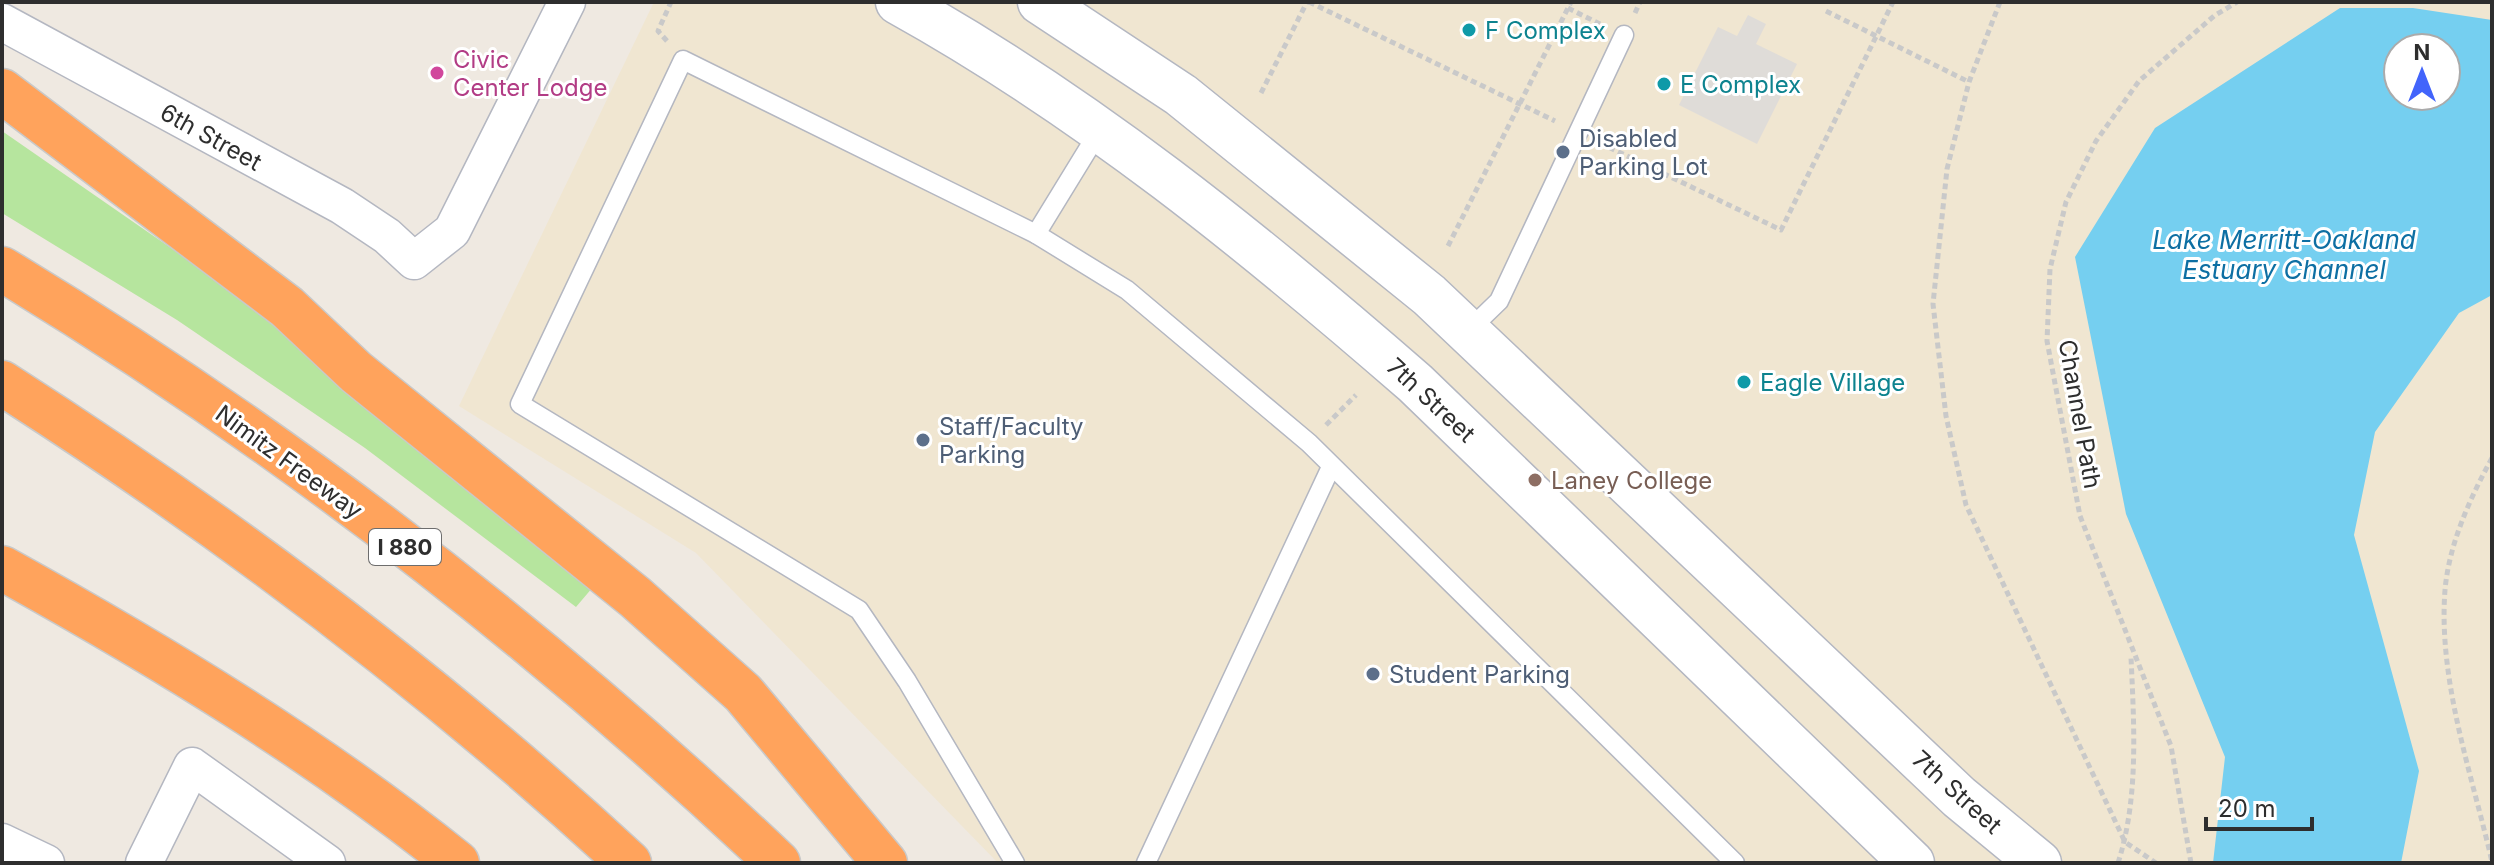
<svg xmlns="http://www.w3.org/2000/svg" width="2494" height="865" viewBox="0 0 2494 865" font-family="Inter,sans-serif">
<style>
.education{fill:#f0e6d1;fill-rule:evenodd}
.green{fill:#b6e59e}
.plaza{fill:#dfdcd8}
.water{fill:#75cff0;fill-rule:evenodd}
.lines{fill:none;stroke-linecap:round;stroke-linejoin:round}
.lane-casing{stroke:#b4b7c1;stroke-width:21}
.street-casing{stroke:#b4b7c1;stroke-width:39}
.secondary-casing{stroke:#b4b7c1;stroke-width:47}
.highway-casing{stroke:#c9c9c9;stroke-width:47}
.path{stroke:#c9c9c9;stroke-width:5;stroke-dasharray:6 4;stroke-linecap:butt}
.lane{stroke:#fff;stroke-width:18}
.street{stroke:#fff;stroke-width:36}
.secondary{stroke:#fff;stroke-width:44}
.highway{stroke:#ffa35c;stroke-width:44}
.culture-dot{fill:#0f9aa8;stroke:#fff;stroke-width:3}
.hotel-dot{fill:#d1479c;stroke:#fff;stroke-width:3}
.service-dot{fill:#5c6f8a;stroke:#fff;stroke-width:3}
.education-dot{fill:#8d6e63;stroke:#fff;stroke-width:3}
.labels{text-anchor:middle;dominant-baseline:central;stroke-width:6;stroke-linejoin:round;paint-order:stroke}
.shield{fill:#fff;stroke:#6d6d6d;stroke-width:2}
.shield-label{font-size:22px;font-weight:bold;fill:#2e2e2e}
.culture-label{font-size:24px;fill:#0d838f;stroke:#fff;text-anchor:start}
.hotel-label{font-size:24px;fill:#b23c85;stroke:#fff;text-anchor:start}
.street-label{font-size:24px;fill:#2e2e2e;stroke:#fff}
.service-label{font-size:24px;fill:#4e5e75;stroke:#fff;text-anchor:start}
.education-label{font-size:24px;fill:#785e54;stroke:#fff;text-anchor:start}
.water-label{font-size:26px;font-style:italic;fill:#0d6fa3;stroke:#fff}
</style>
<rect width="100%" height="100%" fill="#efe9e1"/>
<path class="education" d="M 654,2 L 2492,2 L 2492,863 L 998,863 L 696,553 L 459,406 ZM 2398,48 L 2446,48 L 2446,96 L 2398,96 Z"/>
<path class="green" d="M 2,131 L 220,282 L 464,471 L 593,587 L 576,607 L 365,448 L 177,320 L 2,213 Z"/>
<path class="plaza" d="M 1748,15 L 1766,24 L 1756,44 L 1797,64 L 1757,144 L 1679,105 L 1718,27 L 1737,36 Z"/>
<path class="water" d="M 2340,8 L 2413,8 L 2492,20 L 2492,295 L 2459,313 L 2375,432 L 2354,535 L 2419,771 L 2401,863 L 2213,863 L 2225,757 L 2126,514 L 2075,257 L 2155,128 ZM 2398,48 L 2446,48 L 2446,96 L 2398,96 Z"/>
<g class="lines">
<defs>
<g id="lane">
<path d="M 1036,234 L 1101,128"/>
<path d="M 1468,331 L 1499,301 L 1624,35"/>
<path d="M 1015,863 L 907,681 L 859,610 L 520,404 L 683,60 L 1036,234 L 1127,290 L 1309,443 L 1735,863"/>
<path d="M 1146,863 L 1331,467"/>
</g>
<g id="street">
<path d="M 2,22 L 342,206 L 387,236 L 414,261 L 452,231 L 567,2"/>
<path d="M 2,842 L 46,863"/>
<path d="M 144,863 L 192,766 L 327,863"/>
</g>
<g id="secondary">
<path d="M 898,2 C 1087,107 1253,242 1415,383 L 1912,863"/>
<path d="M 1040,2 L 1181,95 L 1429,295 L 1959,797 L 2039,863"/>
</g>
<g id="highway">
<path d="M 2,91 L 287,307 L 356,372 L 635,597 L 743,693 L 885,863"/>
<path d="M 2,269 C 280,437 542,640 778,863"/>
<path d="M 2,383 C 224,525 436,684 629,863"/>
<path d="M 2,568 C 161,656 315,749 457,863"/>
</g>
</defs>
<use href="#lane" class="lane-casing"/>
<use href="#street" class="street-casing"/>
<use href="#secondary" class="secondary-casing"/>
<use href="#highway" class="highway-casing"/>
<g class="path">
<path d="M 1309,2 L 1555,121"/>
<path d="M 2000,2 L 1969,82 L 1947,169 L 1933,304 L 1946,416 L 1966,505 L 2125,842 L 2156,863"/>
<path d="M 1568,8 L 1600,24"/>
<path d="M 1826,11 L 1969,82"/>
<path d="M 1635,13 L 1640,2"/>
<path d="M 667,41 L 658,31 L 671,2"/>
<path d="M 1261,93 L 1307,2"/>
<path d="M 1600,143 L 1781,230 L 1893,2"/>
<path d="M 1448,246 L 1571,2"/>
<path d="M 1326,425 L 1356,395"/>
<path d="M 2492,458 C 2470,498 2449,544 2445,590 C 2438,681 2472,774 2492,862"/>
<path d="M 2118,863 C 2139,798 2134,725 2131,657"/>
<path d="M 2191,863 L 2171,746 L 2080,516 L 2047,341 L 2050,269 L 2066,202 L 2096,141 L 2139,81 L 2214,16 L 2237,2"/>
</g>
<use href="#lane" class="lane"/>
<use href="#street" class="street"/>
<use href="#secondary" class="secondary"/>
<use href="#highway" class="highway"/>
</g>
<g class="culture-dot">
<circle cx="1469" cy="30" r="8"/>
<circle cx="1664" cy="84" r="8"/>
<circle cx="1744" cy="382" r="8"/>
</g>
<circle class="hotel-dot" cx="437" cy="73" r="8"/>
<g class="service-dot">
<circle cx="1563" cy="152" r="8"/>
<circle cx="923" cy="440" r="8"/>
<circle cx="1373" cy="674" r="8"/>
</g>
<circle class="education-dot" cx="1535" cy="480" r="8"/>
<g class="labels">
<rect class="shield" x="369" y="529" width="72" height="36" rx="6"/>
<g class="shield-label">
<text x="405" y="547">I 880</text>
</g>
<g class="culture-label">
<text x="1485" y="30">F Complex</text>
<text x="1680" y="84">E Complex</text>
<text x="1760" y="382">Eagle Village</text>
</g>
<g class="hotel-label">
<text x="453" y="59">Civic<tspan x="453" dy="28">Center Lodge</tspan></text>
</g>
<g class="street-label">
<text transform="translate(211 137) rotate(29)">6th Street</text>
<text transform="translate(1431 400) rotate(43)">7th Street</text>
<text transform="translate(2080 414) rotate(80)">Channel Path</text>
<text transform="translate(289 462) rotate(36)">Nimitz Freeway</text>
<text transform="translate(1957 792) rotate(42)">7th Street</text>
</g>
<g class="service-label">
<text x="1579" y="138">Disabled<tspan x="1579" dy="28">Parking Lot</tspan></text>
<text x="939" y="426">Staff/Faculty<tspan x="939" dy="28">Parking</tspan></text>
<text x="1389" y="674">Student Parking</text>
</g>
<g class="education-label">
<text x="1551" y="480">Laney College</text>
</g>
<g class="water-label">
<text x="2284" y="239">Lake Merritt-Oakland<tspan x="2284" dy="30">Estuary Channel</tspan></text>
</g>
</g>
<rect width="2494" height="865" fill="none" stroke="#2e2e2e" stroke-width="8"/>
<g transform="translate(2422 72)"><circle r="38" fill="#ffffff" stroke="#ababab" stroke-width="2"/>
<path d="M0-6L14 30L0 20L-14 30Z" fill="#4264fb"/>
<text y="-12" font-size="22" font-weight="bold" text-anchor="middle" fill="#2e2e2e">N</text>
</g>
<path d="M2206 817v12h106v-12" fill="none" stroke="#2e2e2e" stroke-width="4"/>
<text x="2218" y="817" font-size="24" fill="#2e2e2e" stroke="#ffffff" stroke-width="6" paint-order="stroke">20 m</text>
</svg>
